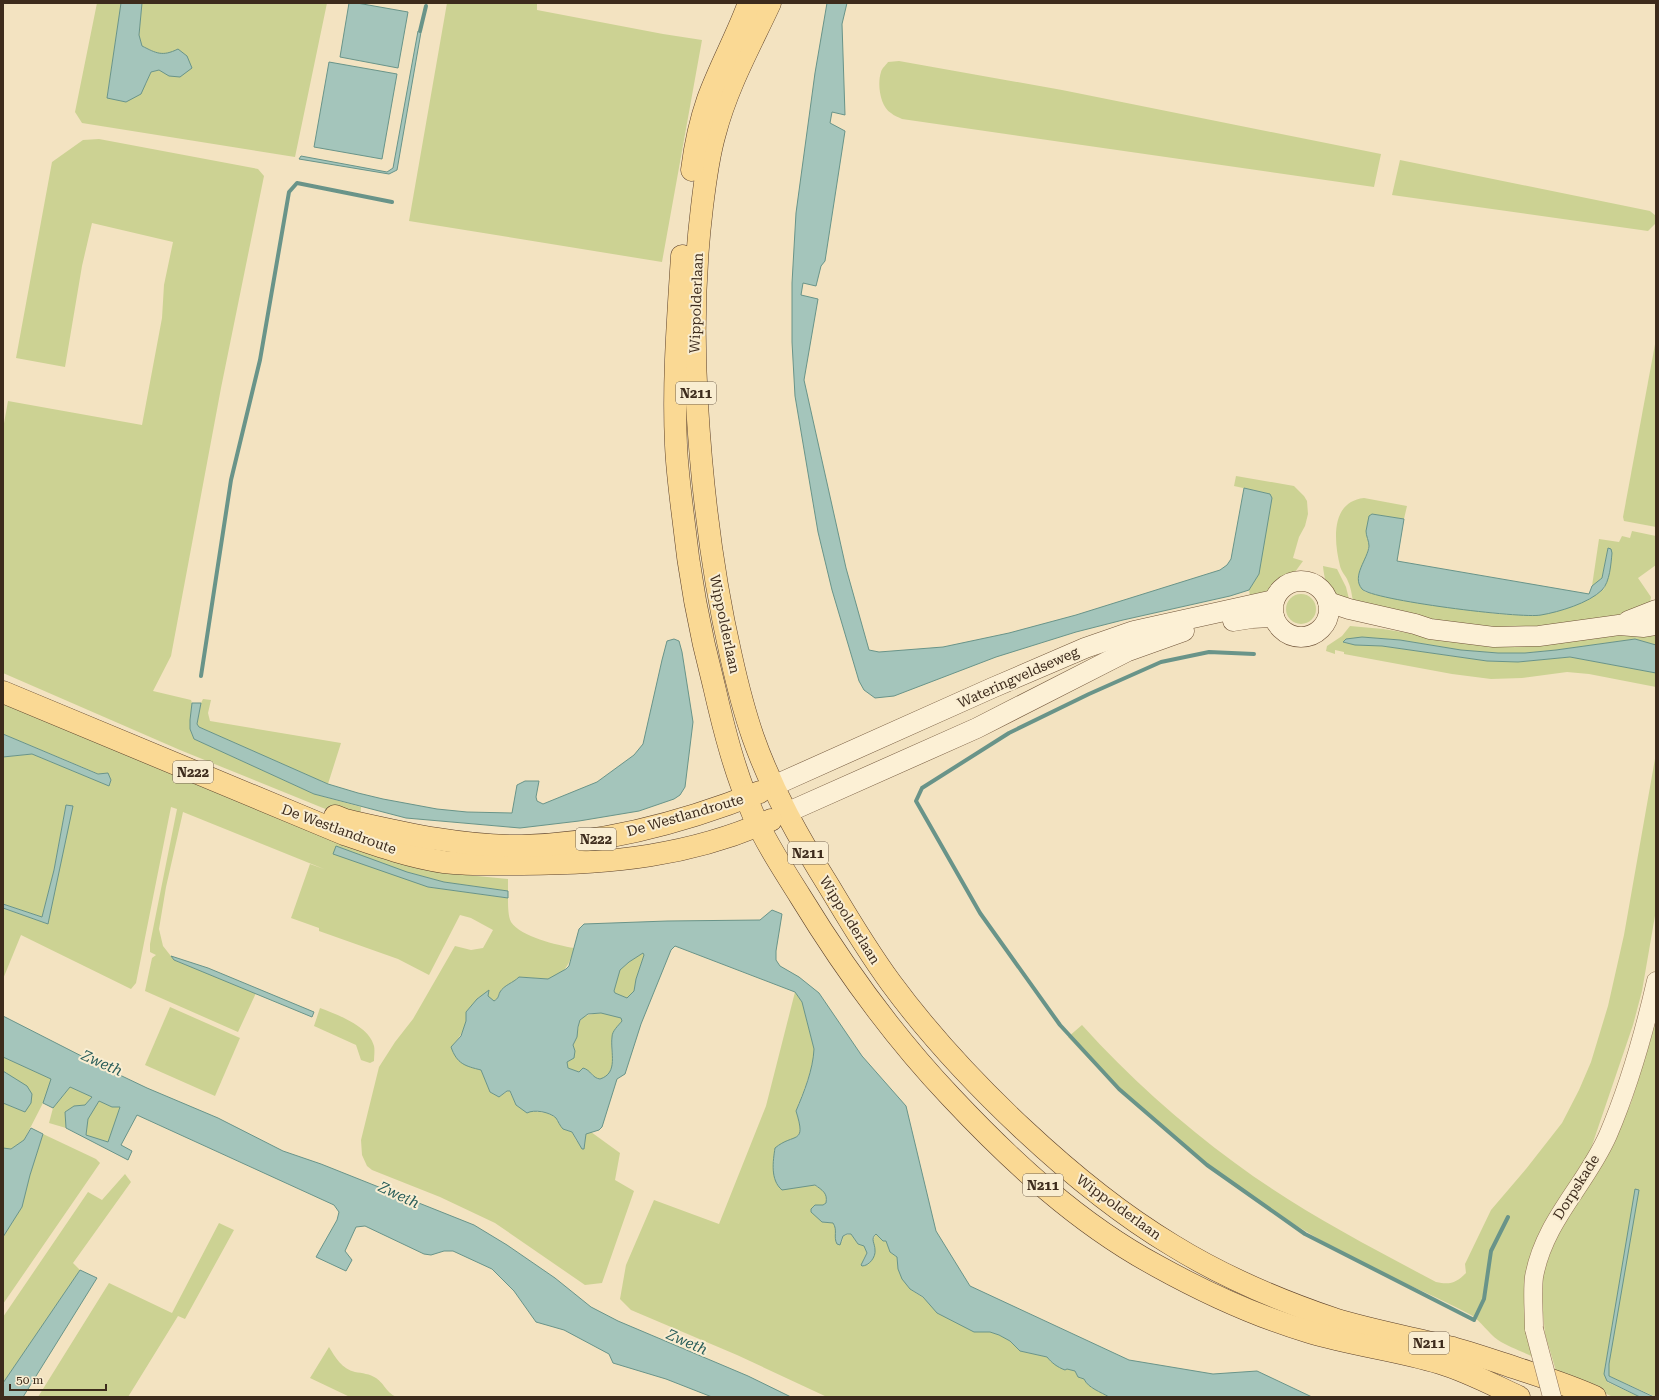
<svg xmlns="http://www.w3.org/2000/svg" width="1659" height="1400" viewBox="0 0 1659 1400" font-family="'Roboto Serif',serif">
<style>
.green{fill:#ccd293}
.water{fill:#a4c5bb;stroke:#699489;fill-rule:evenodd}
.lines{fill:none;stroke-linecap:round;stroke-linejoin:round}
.stream{stroke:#699489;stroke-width:4}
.tertiary-casing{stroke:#8f7356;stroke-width:19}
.secondary-casing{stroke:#705439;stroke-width:21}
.primary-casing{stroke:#5c412b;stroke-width:23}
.tertiary{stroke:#fcf0d5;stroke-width:18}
.secondary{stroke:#fcf0d5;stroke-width:20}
.primary{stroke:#fad994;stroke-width:22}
.tertiary-bridge-casing{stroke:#8f7356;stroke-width:19;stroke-linecap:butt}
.tertiary-bridge{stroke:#fcf0d5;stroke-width:18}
.labels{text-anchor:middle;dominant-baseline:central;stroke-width:4;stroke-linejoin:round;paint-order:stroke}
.shield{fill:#f9edd1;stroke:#756552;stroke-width:1}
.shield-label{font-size:13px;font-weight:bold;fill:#3d2b1c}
.street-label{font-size:14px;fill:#3d2b1c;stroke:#f9edd1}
.water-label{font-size:15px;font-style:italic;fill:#2a5e5a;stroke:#f9edd1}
</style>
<rect width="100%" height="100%" fill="#f3e3c1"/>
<g class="green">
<path d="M 97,3 L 121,3 L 107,97 L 126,102 L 146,84 L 151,72 L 159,70 L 169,75 L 169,54 L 159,54 L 142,46 L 139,35 L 142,3 L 327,3 L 295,157 L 82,123 L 75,112 Z"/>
<path d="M 447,3 L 537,3 L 537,10 L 663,34 L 702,40 L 662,262 L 409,221 Z"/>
<path d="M 899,61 L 1062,90 L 1381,154 L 1374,187 L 902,119 C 899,117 894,116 891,113 C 880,106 877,84 881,72 C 882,68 886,65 888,62 Z"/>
<path d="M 99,139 L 258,169 L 264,176 L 221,388 L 171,656 L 153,691 L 191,700 L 192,703 L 190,720 L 190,729 L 194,739 L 314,794 L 361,807 L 360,823 L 180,750 L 3,673 L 3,429 L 8,401 L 142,425 L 162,318 L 164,285 L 173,242 L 92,223 L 82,266 L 65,367 L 16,358 L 52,162 L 83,140 Z"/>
<path d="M 1400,160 L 1650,211 L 1656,216 L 1656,223 L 1648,231 L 1392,195 Z"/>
<path d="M 1656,339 L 1656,527 L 1624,521 L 1623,517 Z"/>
<path d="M 1236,476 L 1294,486 L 1304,496 L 1307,501 L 1308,514 L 1305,526 L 1299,537 L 1293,558 L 1303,561 L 1295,572 L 1282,580 L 1271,591 L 1251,602 L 1249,590 L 1259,574 L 1270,494 L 1234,486 Z"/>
<path d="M 1364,498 L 1407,506 L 1404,519 L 1372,514 L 1366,532 L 1369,545 L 1366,558 L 1358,576 L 1362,588 L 1365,592 L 1408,601 L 1498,614 L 1521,615 L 1565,609 L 1588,600 L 1604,589 L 1608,578 L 1612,553 L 1608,548 L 1602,578 L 1592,586 L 1599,539 L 1619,542 L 1622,536 L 1630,538 L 1632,531 L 1656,536 L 1656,565 L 1638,578 L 1651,597 L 1649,609 L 1533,631 L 1456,627 L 1353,603 C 1352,595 1351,587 1347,579 C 1345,575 1341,571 1340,566 C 1334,541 1330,502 1364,498 Z"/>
<path d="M 1323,566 L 1337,569 L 1346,587 L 1349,599 C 1345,598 1339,598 1336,596 C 1326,590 1324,576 1323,566 Z"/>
<circle cx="1301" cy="609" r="15"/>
<path d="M 1350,626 L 1383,629 L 1439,638 L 1653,630 L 1656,636 L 1656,645 L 1635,639 L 1556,650 L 1525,653 L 1498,653 L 1461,650 L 1400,640 L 1362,637 L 1344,642 L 1355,645 L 1382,646 L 1487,661 L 1518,662 L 1570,657 L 1656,673 L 1656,687 L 1589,674 L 1567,672 L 1522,678 L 1491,679 L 1452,674 L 1344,654 L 1344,652 L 1335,650 L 1335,654 L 1326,651 L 1327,646 L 1342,636 Z"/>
<path d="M 3,697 L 446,873 L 508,879 L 508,891 L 444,882 L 407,872 L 428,887 L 508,898 C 508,905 508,916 511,922 C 521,937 557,945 574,948 C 569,965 566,973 548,979 L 519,977 C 513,983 504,985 500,992 C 498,996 499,998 494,1001 L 489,999 L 488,995 L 479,997 L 466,1012 C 468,1026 460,1038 451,1047 C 457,1062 467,1066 481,1070 L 490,1092 L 499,1097 L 508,1091 L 510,1092 L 516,1105 L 531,1111 L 547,1113 L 555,1117 L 563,1129 L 572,1132 L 576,1140 L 584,1149 L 586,1134 L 591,1132 L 620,1153 L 615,1180 L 634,1191 L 602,1283 L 585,1285 L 495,1223 L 440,1197 L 372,1170 L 367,1166 L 362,1155 L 361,1140 L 379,1067 L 395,1042 L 413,1019 L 455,946 L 471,950 L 483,948 L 493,930 L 471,918 L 460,915 L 429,975 L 398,959 L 319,931 L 319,928 L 291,918 L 310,864 L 324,869 L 183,812 L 166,887 L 159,929 L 163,946 L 174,960 L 256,993 L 238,1032 L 145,991 L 152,958 L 156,955 L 150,952 L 150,944 L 177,809 L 171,807 L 136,983 L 131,989 L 21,935 L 3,979 L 3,908 L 48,924 L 72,807 L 66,805 L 54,870 L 42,917 L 3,904 L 3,757 L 32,754 L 109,786 L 111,780 L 108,773 L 99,774 L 3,734 Z"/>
<path d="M 203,699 L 211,700 L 208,713 L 210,721 L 341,743 L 328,784 L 199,727 L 197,724 L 201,703 Z"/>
<path d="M 1656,753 L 1656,910 L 1642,991 L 1633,1025 L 1586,1163 L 1550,1216 L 1533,1357 C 1522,1351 1508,1347 1498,1340 C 1488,1333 1481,1321 1471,1315 C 1436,1296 1398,1281 1362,1263 C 1252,1205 1152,1129 1068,1037 L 1082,1025 C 1128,1076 1179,1122 1235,1163 C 1297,1209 1368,1246 1436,1282 C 1450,1285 1456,1283 1466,1273 L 1465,1264 L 1491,1210 L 1526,1169 L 1562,1123 L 1579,1090 L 1591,1062 L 1608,1006 L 1624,935 Z"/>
<path d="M 643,953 L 644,955 L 636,979 L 634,991 L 627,998 L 615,993 L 614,991 L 620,970 L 629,962 Z"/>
<path d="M 795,992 L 802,1002 L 814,1049 C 813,1071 803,1091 796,1111 C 805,1141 798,1135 775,1148 L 773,1170 L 792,1189 C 806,1184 811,1181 823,1191 C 827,1194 827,1197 826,1203 L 823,1205 L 822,1222 L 833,1223 C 837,1229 837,1233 835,1240 L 842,1242 L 843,1236 L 851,1234 L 858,1244 L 864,1246 L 867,1253 L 863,1260 L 868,1265 L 875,1252 L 873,1240 L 876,1234 L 883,1241 L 886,1241 L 890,1252 L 897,1257 L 898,1269 L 910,1289 L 974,1332 L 990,1332 L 999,1335 L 1010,1341 L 1020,1351 L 1047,1357 L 1067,1369 L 1075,1371 L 1078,1377 L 1084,1379 L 1092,1388 L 1109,1397 L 827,1397 L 737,1355 L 631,1310 L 620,1299 L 626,1265 L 654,1200 L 719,1224 L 766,1106 Z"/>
<path d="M 170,1007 L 240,1038 L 215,1096 L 145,1065 Z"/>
<path d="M 320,1008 C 338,1015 369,1026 374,1046 C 375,1050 374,1057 374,1061 L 370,1063 L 361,1060 L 356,1045 L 314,1026 Z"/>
<path d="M 602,1013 L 621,1018 L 622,1021 C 619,1026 613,1032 612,1037 C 609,1052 620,1073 600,1079 L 594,1077 L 592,1074 L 582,1070 L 579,1072 L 568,1068 L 567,1062 L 575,1052 L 573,1045 C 584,1025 570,1015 602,1013 Z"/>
<path d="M 1656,1022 L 1656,1397 L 1609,1376 L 1609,1364 L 1636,1189 L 1605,1367 L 1607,1382 L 1640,1397 L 1613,1397 L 1556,1371 L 1545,1334 L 1542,1302 L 1543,1274 L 1559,1228 L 1608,1151 L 1631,1103 Z"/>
<path d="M 3,1057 L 52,1079 L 43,1103 L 24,1140 L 11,1149 L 3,1148 L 3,1103 L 25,1112 L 7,1073 L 3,1071 Z"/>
<path d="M 70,1087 L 92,1097 L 85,1105 L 74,1106 L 65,1112 L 66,1128 L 49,1123 L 53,1108 Z"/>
<path d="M 99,1101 L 112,1107 L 120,1107 L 108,1142 L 86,1135 L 88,1118 Z"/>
<path d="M 43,1134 L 96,1159 L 100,1163 L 3,1304 L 3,1237 L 22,1207 L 30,1175 Z"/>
<path d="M 125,1174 L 131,1182 L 73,1263 L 80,1270 L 3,1383 L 3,1317 L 88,1192 L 102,1200 Z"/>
<path d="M 219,1223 L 234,1230 L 185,1319 L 178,1316 L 128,1397 L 38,1397 L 109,1283 L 172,1313 Z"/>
<path d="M 329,1347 C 335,1357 342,1369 355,1372 C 362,1373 370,1374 376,1378 C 385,1384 388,1396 399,1397 L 350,1397 L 310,1378 Z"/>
</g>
<g class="water">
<path d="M 121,3 L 142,3 L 139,35 L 142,46 C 156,53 162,57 178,49 L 187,56 L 192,68 L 180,77 L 169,76 L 159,70 L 151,72 L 141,94 L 126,102 L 107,98 Z"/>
<path d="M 349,3 L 357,3 L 408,12 L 398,68 L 340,57 Z"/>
<path d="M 827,3 L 847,3 L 842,24 L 845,115 L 832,112 L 830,123 L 845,131 L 825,261 L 821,266 L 816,286 L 803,283 L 801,295 L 818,299 L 804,380 L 846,568 L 869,650 L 879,652 L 943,647 L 1009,633 L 1076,615 L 1220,570 L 1227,565 L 1231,559 L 1244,488 L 1270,494 L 1272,498 L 1259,574 L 1249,590 L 1230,596 L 1123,620 L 1076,632 L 996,657 L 894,696 L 875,698 L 864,690 L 859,681 L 832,590 L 818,532 L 795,396 L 792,342 L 792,283 L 796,213 L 815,73 Z"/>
<path d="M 418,31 L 421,32 L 397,170 L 389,174 L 299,159 L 301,156 L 387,172 L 393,168 Z"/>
<path d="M 329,62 L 397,74 L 382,159 L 314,147 Z"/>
<path d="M 1372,514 L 1404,519 L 1397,561 L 1589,594 L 1592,586 L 1602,578 L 1608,548 L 1611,549 L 1612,553 C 1611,563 1610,582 1602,590 C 1589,603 1559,612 1541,615 C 1522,619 1371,600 1362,589 C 1351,576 1368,559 1369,546 C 1369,541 1366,536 1366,531 C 1367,526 1368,521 1369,516 Z"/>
<path d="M 1362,637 L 1400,640 L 1461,650 L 1498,653 L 1525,653 L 1556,650 L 1635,639 L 1656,645 L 1656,673 L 1570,657 L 1518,662 L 1487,661 L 1382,646 L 1355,645 L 1343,642 L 1346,639 Z"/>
<path d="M 674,639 L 679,641 L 682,652 L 693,722 L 685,787 L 680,795 L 674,799 L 639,811 L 579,821 L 520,828 L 406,818 L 314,794 L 194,739 L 190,729 L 190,720 L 192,703 L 201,703 L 197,724 L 199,727 L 328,784 L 358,793 L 383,799 L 437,809 L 467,812 L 512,813 L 517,785 L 525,781 L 539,781 L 536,797 L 537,801 L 543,804 L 597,782 L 634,755 L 643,744 L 662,660 L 667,641 Z"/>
<path d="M 3,734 L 98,774 L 108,773 L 111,780 L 109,786 L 32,754 L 3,757 Z"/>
<path d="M 66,805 L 73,806 L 48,924 L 3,908 L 3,904 L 42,917 L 54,870 Z"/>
<path d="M 336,846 L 407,872 L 444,882 L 508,891 L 508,898 L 428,887 L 333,854 Z"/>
<path d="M 772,910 L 782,914 L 776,951 L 776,960 L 780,966 L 799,977 L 819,993 L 862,1056 L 906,1106 L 936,1231 L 970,1286 L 1129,1360 L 1213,1374 L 1257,1371 L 1312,1397 L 1109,1397 C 1101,1392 1088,1388 1084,1379 L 1078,1377 L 1075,1371 L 1067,1369 L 1065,1370 C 1057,1367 1052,1363 1047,1357 L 1020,1351 L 1010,1341 L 999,1335 L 990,1332 L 974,1332 L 937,1313 L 923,1297 L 910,1289 L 902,1279 L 898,1269 L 897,1257 L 890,1252 L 886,1241 L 883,1241 L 876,1234 C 870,1239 875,1243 875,1250 C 876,1257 869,1266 862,1266 L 861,1265 L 867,1253 L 864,1246 L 858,1244 L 851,1234 L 847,1234 L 843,1236 L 840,1245 L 837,1244 C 833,1237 838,1230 833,1223 L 822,1222 L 811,1212 L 811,1209 L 815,1205 L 823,1205 L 826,1203 C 828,1193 822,1190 815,1185 L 782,1190 C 770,1180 773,1161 775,1148 C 794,1132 807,1146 796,1111 C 804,1092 813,1070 814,1049 L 802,1002 L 795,992 L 675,946 L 671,950 L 641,1024 L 625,1074 L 617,1079 L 602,1127 L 599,1130 L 586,1134 L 584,1149 L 582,1149 L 572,1132 L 563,1129 C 560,1126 558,1121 556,1118 C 550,1112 534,1109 527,1113 L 516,1105 L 510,1091 L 507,1091 L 499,1097 L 490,1092 L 481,1070 C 465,1066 457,1064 451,1047 L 461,1036 L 466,1021 L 466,1012 L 477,999 L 489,990 L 488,996 L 494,1001 C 499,998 498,996 500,992 C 504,985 513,983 519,977 L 548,979 L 566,969 L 569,966 L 579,929 L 584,924 L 667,921 L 760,920 ZM 643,953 L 644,955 L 636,979 L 634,991 L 627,998 L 615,993 L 614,991 L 620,970 L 629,962 ZM 601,1013 L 621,1018 L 622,1021 C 618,1026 612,1031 612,1037 C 610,1052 619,1073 600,1079 C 592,1078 591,1070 583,1068 L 579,1072 L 568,1068 L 567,1062 L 574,1058 L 575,1051 L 573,1045 L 577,1037 L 578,1027 L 580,1020 L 588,1014 Z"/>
<path d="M 171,956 L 208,968 L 314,1012 L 312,1017 L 174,960 Z"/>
<path d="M 3,1016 L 103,1067 L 147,1088 L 218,1118 L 283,1151 L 321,1164 L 474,1225 L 507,1245 L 555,1278 L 591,1307 L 618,1321 L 748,1376 L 791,1397 L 712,1397 L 666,1379 L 613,1363 L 609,1354 L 564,1330 L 536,1322 L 514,1291 L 492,1269 L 453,1251 L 444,1251 L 431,1255 L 424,1254 L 365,1226 L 356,1227 L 345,1251 L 352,1260 L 346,1271 L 316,1257 L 337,1220 L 339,1212 L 334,1205 L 137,1115 L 121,1145 L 132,1151 L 128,1160 L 66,1128 L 65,1112 L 74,1106 L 85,1105 L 92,1097 L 70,1087 L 53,1108 L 43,1103 L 51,1079 L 3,1057 ZM 99,1101 L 112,1107 L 120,1107 L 108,1142 L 86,1135 L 88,1119 Z"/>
<path d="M 3,1071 L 27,1086 L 32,1094 L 31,1103 L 25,1112 L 3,1103 Z"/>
<path d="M 31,1128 L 43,1134 L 30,1175 L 22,1207 L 3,1237 L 3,1148 L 11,1149 L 24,1140 Z"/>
<path d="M 1635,1189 L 1639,1190 L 1609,1364 L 1609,1376 L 1654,1397 L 1640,1397 L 1607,1381 L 1604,1374 Z"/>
<path d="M 80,1270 L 97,1278 L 23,1397 L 3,1397 L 3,1383 Z"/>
</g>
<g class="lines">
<g class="stream">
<path d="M 420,31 L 426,6"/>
<path d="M 1254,654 L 1209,652 L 1161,662 L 1089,694 L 1009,733 L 922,788 L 916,801 L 980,913 L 1060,1025 L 1119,1089 L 1207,1165 L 1305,1234 L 1474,1320 L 1484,1299 L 1491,1251 L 1508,1217"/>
<path d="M 201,676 L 231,480 L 260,360 L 289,192 L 297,183 L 392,202"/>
</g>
<defs>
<path id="tertiary" d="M 1534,1329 C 1534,1312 1532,1293 1534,1277 C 1544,1221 1586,1185 1608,1135 C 1629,1086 1644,1033 1656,981"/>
<g id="secondary">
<circle cx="1301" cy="609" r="28"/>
<path d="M 1328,602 L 1349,609 L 1415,624 L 1430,629 L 1494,637 L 1539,636 L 1619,625 L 1644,627 L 1656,625"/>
<path d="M 1233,621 L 1252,618 L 1274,617"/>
<path d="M 1628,621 L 1656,610"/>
<path d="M 773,786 L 992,688 L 1085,648 L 1134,631 L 1161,625 L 1274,600"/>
<path d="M 786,813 L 977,728 L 1128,651 L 1184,631"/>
</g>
<g id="primary">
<path d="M 770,3 C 750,46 727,87 715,133 C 708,157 705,182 702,207 C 694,272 693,338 697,404 C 702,489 712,573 731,656 C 737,683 744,711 753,737 C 772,791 800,840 830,888 C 849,920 869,953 891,983 C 930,1036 975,1084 1023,1129 C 1070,1173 1117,1212 1172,1245 C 1222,1276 1278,1300 1334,1319 C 1373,1331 1413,1338 1453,1348 C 1471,1353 1489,1359 1507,1365 C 1536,1375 1567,1384 1595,1397"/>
<path d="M 692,170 C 695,146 700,122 708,99 C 720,66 737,36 749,3"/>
<path d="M 682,256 C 678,319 673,382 676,445 C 677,469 680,492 683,516 C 689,574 699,629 714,686 C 724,730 735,773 753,814 C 766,843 783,869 800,896 C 844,968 893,1036 951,1097 C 1012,1162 1079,1224 1157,1266 C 1204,1292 1259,1317 1309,1332 C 1352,1345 1397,1350 1440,1363 C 1467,1371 1493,1385 1519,1397"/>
<path d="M 3,692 L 344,834 C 376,845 410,857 444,862 C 470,865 496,864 522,864 C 611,864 690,856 771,820"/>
<path d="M 335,816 L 345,820 C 403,833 462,847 522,846 C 602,844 687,821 760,792"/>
</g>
</defs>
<use href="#tertiary" class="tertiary-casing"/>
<use href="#secondary" class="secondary-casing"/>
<use href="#primary" class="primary-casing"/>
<use href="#tertiary" class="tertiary"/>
<use href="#secondary" class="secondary"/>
<use href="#primary" class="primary"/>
<defs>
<path id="tertiary-bridge" d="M 1534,1329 L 1552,1397"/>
</defs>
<use href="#tertiary-bridge" class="tertiary-bridge-casing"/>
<use href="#tertiary-bridge" class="tertiary-bridge"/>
</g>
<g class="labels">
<g class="shield">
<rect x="676" y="382" width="40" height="22" rx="3"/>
<rect x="173" y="761" width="40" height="22" rx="3"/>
<rect x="576" y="828" width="40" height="22" rx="3"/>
<rect x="788" y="842" width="40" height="22" rx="3"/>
<rect x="1023" y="1174" width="40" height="22" rx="3"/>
<rect x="1409" y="1332" width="40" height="22" rx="3"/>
</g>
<g class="shield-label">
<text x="696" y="393">N211</text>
<text x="193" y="772">N222</text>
<text x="596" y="839">N222</text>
<text x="808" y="853">N211</text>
<text x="1043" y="1185">N211</text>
<text x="1429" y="1343">N211</text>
</g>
<g class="street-label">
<text transform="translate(696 303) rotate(-88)">Wippolderlaan</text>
<text transform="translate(725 624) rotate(78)">Wippolderlaan</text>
<text transform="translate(1018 677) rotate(-24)">Wateringveldseweg</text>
<text transform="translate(685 815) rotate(-16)">De Westlandroute</text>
<text transform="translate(339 829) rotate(20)">De Westlandroute</text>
<text transform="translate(850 920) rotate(58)">Wippolderlaan</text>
<text transform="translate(1576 1187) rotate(-58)">Dorpskade</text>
<text transform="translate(1119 1207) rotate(36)">Wippolderlaan</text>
</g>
<g class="water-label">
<text transform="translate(102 1063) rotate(24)">Zweth</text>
<text transform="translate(399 1195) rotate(25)">Zweth</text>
<text transform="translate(687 1342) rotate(23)">Zweth</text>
</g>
</g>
<rect width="1659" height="1400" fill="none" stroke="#3d2b1c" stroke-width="8"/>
<path d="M10 1384v6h96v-6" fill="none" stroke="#3d2b1c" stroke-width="2"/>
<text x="16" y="1384" font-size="12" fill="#3d2b1c" stroke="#f9edd1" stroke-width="3" paint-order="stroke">50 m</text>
</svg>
